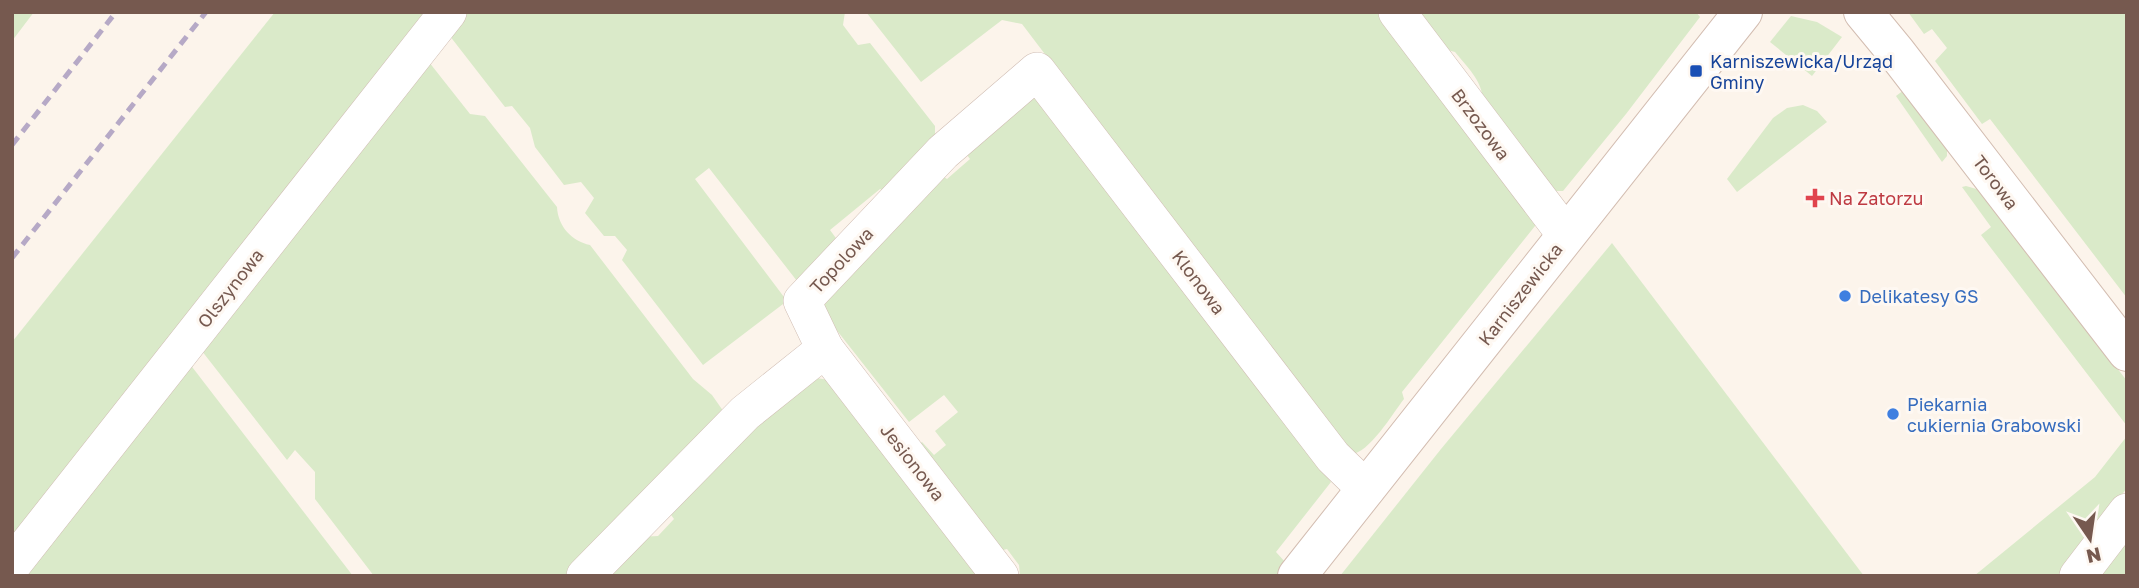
<svg xmlns="http://www.w3.org/2000/svg" width="2139" height="588" viewBox="0 0 2139 588" font-family="'Golos Text',sans-serif">
<style>
.green{fill:#daeac9}
.lines{fill:none;stroke-linecap:round;stroke-linejoin:round}
.street-casing{stroke:#d0bdb3;stroke-width:38}
.secondary-casing{stroke:#d3bdb1;stroke-width:40}
.street{stroke:#fff;stroke-width:37}
.secondary{stroke:#fff;stroke-width:38}
.rail{stroke:#b6a9c6;stroke-width:5;stroke-dasharray:10 7;stroke-linecap:butt}
.transit-dot{fill:#1a4fb4;stroke:#fef8f2;stroke-width:2.5}
.health-dot{fill:#e0444e;stroke:#fef8f2;stroke-width:2.5}
.shop-dot{fill:#3f7fe0;stroke:#fef8f2;stroke-width:2.5}
.labels{text-anchor:middle;dominant-baseline:central;stroke-width:6;stroke-linejoin:round;paint-order:stroke}
.transit-label{font-size:18px;fill:#164399;stroke:#fef8f2;text-anchor:start}
.street-label{font-size:18px;fill:#76594f;stroke:#fef8f2}
.health-label{font-size:18px;fill:#be3a42;stroke:#fef8f2;text-anchor:start}
.shop-label{font-size:18px;fill:#366cbe;stroke:#fef8f2;text-anchor:start}
</style>
<rect width="100%" height="100%" fill="#fcf4eb"/>
<g class="green">
<path d="M 12,12 L 34,12 L 12,41 Z"/>
<path d="M 275,12 L 429,12 L 12,541 L 12,342 Z"/>
<path d="M 461,12 L 845,12 L 843,25 L 858,45 L 870,43 L 935,126 L 935,142 L 888,193 L 880,189 L 830,230 L 841,245 L 797,281 L 709,168 L 695,179 L 787,301 L 703,365 L 622,260 L 627,250 L 615,236 L 604,236 L 585,213 L 594,198 L 581,182 L 564,185 L 535,147 L 530,128 L 512,106 L 505,107 L 446,31 Z"/>
<path d="M 866,12 L 1378,12 L 1535,215 L 1535,226 L 1402,392 L 1404,399 C 1393,413 1367,457 1349,454 L 1022,24 L 1002,20 L 921,82 Z"/>
<path d="M 1416,12 L 1696,12 L 1700,17 L 1626,114 L 1563,191 L 1552,191 L 1483,100 C 1482,80 1467,67 1455,52 L 1444,49 Z"/>
<path d="M 1908,12 L 2127,12 L 2127,298 L 1990,119 L 1982,124 L 1935,61 L 1947,48 L 1932,29 L 1924,34 Z"/>
<path d="M 1791,16 L 1817,22 L 1842,37 L 1812,76 L 1770,42 Z"/>
<path d="M 425,57 L 470,114 L 485,116 L 557,207 C 558,227 572,241 590,245 L 693,379 L 712,395 L 726,415 L 569,576 L 374,576 L 315,499 L 315,472 L 295,450 L 287,460 L 198,346 Z"/>
<path d="M 1030,90 L 1331,482 L 1276,552 L 1286,563 L 1276,576 L 1020,576 L 1019,565 L 1007,549 L 999,551 L 918,445 L 922,442 L 934,455 L 946,445 L 935,431 L 958,412 L 944,395 L 909,422 L 820,309 L 819,302 L 937,172 L 947,179 L 970,159 L 961,147 Z"/>
<path d="M 1904,90 L 1947,147 L 1947,156 L 1942,162 L 1896,96 Z"/>
<path d="M 1803,105 L 1817,111 L 1827,122 L 1737,192 L 1727,179 L 1773,118 L 1787,108 Z"/>
<path d="M 1966,186 L 1980,190 L 2127,381 L 2127,426 L 1981,235 L 1991,227 L 1962,187 Z"/>
<path d="M 1612,243 L 1864,576 L 1340,576 L 1441,449 Z"/>
<path d="M 186,359 L 353,576 L 19,576 Z"/>
<path d="M 810,377 L 829,380 L 911,491 L 982,576 L 594,576 L 639,537 L 658,536 L 674,519 L 666,508 Z"/>
<path d="M 2127,436 L 2127,488 L 2059,576 L 1974,576 L 2095,477 Z"/>
<path d="M 2127,533 L 2127,576 L 2095,576 Z"/>
</g>
<g class="lines">
<defs>
<g id="street">
<path d="M 1397,12 L 1566,235"/>
<path d="M 825,349 L 1000,576"/>
<path d="M 12,565 L 448,12"/>
<path d="M 585,576 L 745,413 L 825,349 L 802,301 L 943,152 L 1037,71 L 1333,457 L 1366,489"/>
<path d="M 2078,576 L 2127,512"/>
</g>
<g id="secondary">
<path d="M 1863,12 L 1896,52 L 2127,352"/>
<path d="M 1297,576 L 1743,12"/>
</g>
</defs>
<use href="#street" class="street-casing"/>
<use href="#secondary" class="secondary-casing"/>
<use href="#street" class="street"/>
<use href="#secondary" class="secondary"/>
<g class="rail">
<path d="M 12,145 L 116,12"/>
<path d="M 12,258 L 206,12"/>
</g>
</g>
<rect class="transit-dot" x="1689" y="64" width="14" height="14" rx="3.5"/>
<path class="health-dot" d="M1811.5 187.5h7v7h7v7h-7v7h-7v-7h-7v-7h7z"/>
<g class="shop-dot">
<circle cx="1845" cy="296" r="7"/>
<circle cx="1893" cy="414" r="7"/>
</g>
<g class="labels">
<g class="transit-label">
<text x="1710" y="61">Karniszewicka/Urząd<tspan x="1710" dy="21">Gminy</tspan></text>
</g>
<g class="street-label">
<text transform="translate(1481 124) rotate(53)">Brzozowa</text>
<text transform="translate(1996 182) rotate(53)">Torowa</text>
<text transform="translate(841 260) rotate(-47)">Topolowa</text>
<text transform="translate(1199 282) rotate(53)">Klonowa</text>
<text transform="translate(230 288) rotate(-52)">Olszynowa</text>
<text transform="translate(1520 294) rotate(-52)">Karniszewicka</text>
<text transform="translate(913 462) rotate(52)">Jesionowa</text>
</g>
<g class="health-label">
<text x="1829" y="198">Na Zatorzu</text>
</g>
<g class="shop-label">
<text x="1859" y="296">Delikatesy GS</text>
<text x="1907" y="404">Piekarnia<tspan x="1907" dy="21">cukiernia Grabowski</tspan></text>
</g>
</g>
<rect width="2139" height="588" fill="none" stroke="#76594f" stroke-width="28"/>
<g transform="translate(2090 539) rotate(167)" stroke="#fef8f2" stroke-width="5" paint-order="stroke">
<path d="M0-5L12 26L0 18L-12 26Z" fill="#76594f"/>
<text y="-10" font-size="19" font-weight="bold" text-anchor="middle" fill="#76594f">N</text>
</g>
</svg>
